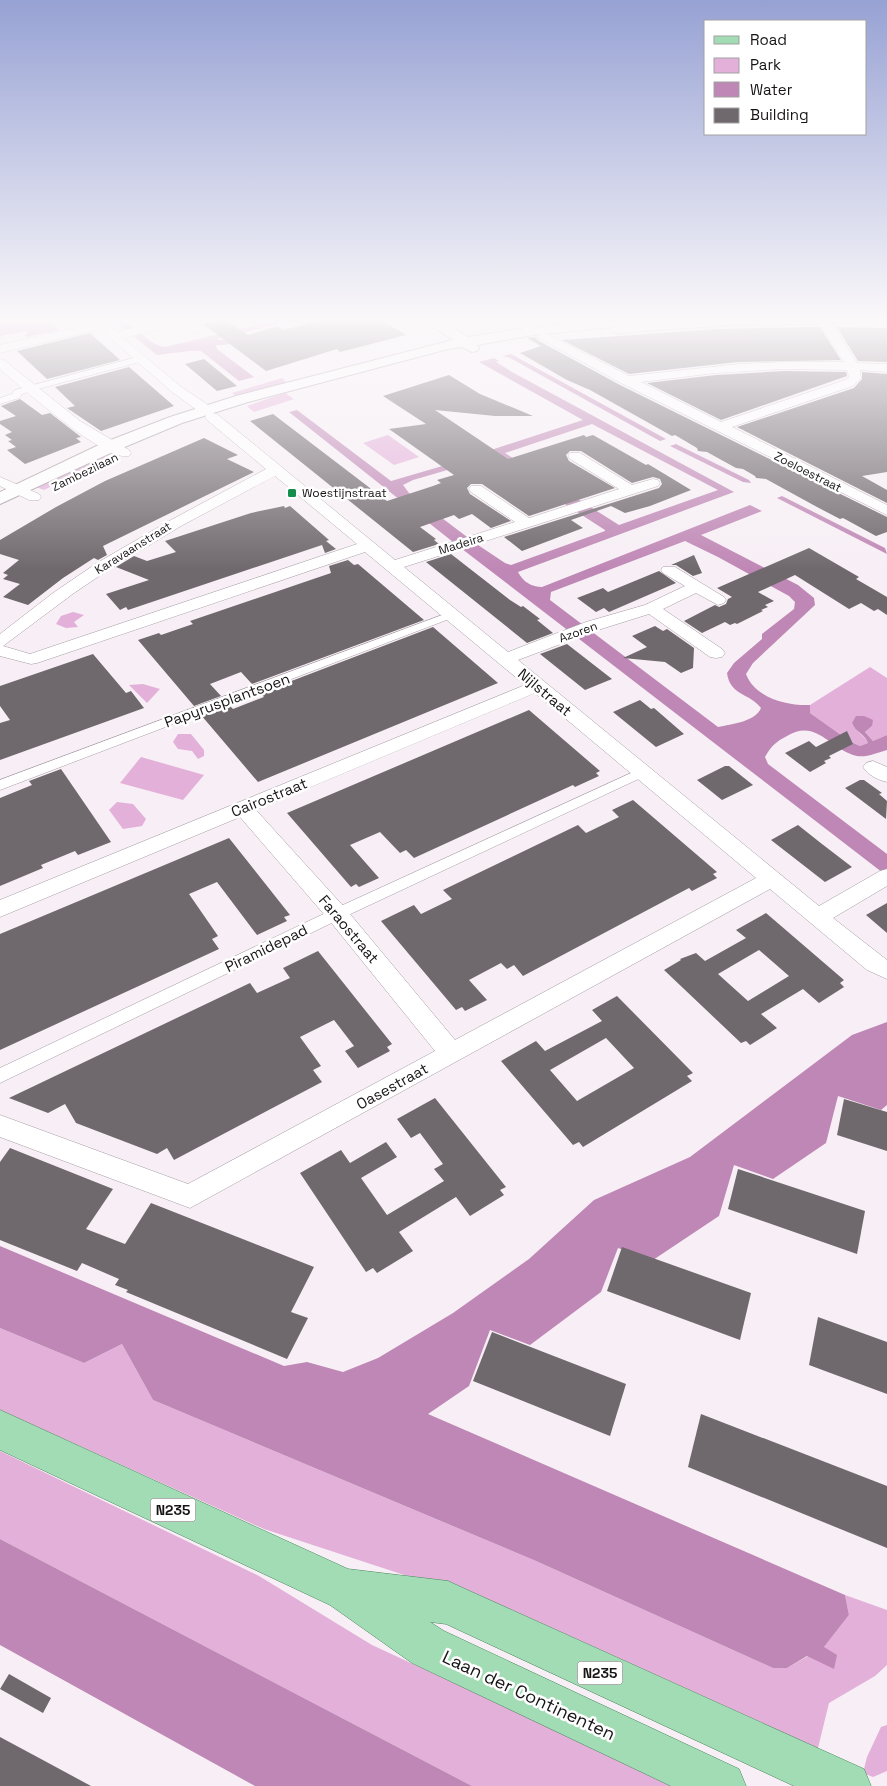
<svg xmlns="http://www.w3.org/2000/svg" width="887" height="1786" viewBox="0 0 887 1786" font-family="'Space Grotesk',sans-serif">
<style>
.green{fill:#e3b0d9}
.water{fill:#bf87b5;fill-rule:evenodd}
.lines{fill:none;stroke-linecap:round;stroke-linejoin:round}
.stream{stroke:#bf87b5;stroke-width:4}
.building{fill:#6f686d;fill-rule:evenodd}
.pedestrian-casing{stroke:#a59ca3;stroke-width:1}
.minor-casing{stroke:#a59ca3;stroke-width:1}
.tertiary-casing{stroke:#a59ca3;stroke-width:2}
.primary-casing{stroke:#48875c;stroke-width:1}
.pedestrian{fill:#fff;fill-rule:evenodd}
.minor{fill:#fff;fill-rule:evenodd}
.tertiary{fill:#fff;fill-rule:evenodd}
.primary{fill:#a1dcb4;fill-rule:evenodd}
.poi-dot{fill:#138f4b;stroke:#fff;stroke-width:2}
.labels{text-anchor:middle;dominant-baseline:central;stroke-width:5;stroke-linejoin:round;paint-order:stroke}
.far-street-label{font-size:12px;fill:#171416;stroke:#fff}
.far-poi-label{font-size:12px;fill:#171416;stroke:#fff;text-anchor:start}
.shield{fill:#fff;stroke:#5d5a5c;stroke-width:1}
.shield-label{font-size:14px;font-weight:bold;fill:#171416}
.street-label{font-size:15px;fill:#171416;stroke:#fff}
.near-street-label{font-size:18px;fill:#171416;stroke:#fff}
</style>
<rect width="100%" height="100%" fill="#f7eff5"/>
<g class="green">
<path d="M 282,378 L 287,383 L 239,399 L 232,393 Z"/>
<path d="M 285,393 L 294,399 L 254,412 L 247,406 Z"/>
<path d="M 388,435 L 419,457 L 394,465 L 363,443 Z"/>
<path d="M 100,453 L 110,458 L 44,490 L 31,485 Z"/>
<path d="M 73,612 L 84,615 L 74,622 L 78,627 L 66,628 L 56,624 L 61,616 Z"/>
<path d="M 870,667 L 887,678 L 887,735 L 873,741 L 865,732 L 872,726 L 852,723 C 855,732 865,735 868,743 L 860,746 L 851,742 L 810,713 L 810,705 Z"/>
<path d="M 143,684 L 160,689 L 147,703 L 129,685 Z"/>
<path d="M 178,734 L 191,734 L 204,750 L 204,756 L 198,759 L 192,751 L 178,749 L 173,742 Z"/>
<path d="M 141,757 L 204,775 L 183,800 L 120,783 Z"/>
<path d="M 117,802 L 133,804 L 146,819 L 142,826 L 123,829 L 109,810 Z"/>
<path d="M 0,1328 L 84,1363 L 122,1344 L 153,1400 L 536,1561 L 773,1668 L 787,1668 L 824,1647 L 849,1615 L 845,1595 L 887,1610 L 887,1665 L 875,1676 L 829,1703 L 816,1756 L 459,1593 L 264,1529 L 0,1410 Z"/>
<path d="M 0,1451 L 259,1576 L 372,1645 L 676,1786 L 472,1786 L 0,1539 Z"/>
<path d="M 887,1725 L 887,1771 L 873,1777 L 863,1773 L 867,1757 L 881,1727 Z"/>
</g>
<g class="water">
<path d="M 0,320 L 48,320 L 59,330 L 27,337 L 24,335 L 28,334 L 26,331 L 0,336 Z"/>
<path d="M 113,320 C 137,320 144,344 165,347 L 278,320 L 298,320 L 219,338 L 218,340 L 345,325 L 359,320 L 370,320 L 352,325 L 223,345 L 216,345 L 217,349 L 254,377 L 239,381 L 201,351 L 190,351 L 157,355 Z"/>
<path d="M 511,354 L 666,439 L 660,441 L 510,358 L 503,356 Z"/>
<path d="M 494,358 L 499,361 L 496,362 L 512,372 L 734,492 L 518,572 C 523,582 532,587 542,587 L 750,505 L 762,511 L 701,535 L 798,585 L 814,598 L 815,605 L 753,663 L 746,674 C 755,698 787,706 810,705 L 810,713 L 851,742 L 860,746 L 868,743 C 865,734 855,732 852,723 L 856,716 L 864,716 L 873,720 L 872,726 L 865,732 L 873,741 L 887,735 L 887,750 C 876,753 864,759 853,755 C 828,747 816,719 787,736 C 777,741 771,746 765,757 L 768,764 L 887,854 L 887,876 L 453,542 L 289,412 L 297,410 L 391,481 L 439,467 L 583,420 L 479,362 ZM 592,424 L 718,490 L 619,525 L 505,453 ZM 492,457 L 605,530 L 605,531 L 511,565 L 505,563 L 475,543 L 409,493 L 403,485 L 413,480 ZM 685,541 L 718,557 L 789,596 L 795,602 L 794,609 L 762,634 L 762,639 L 734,663 L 727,673 C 730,696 750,693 761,708 C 755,722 732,724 718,727 L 550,600 L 551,592 Z"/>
<path d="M 676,444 L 749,480 L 751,483 L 743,482 L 670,446 Z"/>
<path d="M 782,496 L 885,548 L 887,554 L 777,498 Z"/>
<path d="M 887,1022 L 887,1105 L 881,1110 L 838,1096 L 826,1143 L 773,1179 L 734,1165 L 719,1216 L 653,1260 L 618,1248 L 601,1292 L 530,1345 L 490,1330 L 469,1386 L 428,1414 L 845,1595 L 849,1615 L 824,1647 L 837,1655 L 834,1669 L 807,1656 L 787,1668 L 773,1668 L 536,1561 L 153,1400 L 122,1344 L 84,1363 L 0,1328 L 0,1246 L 284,1366 L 307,1362 L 343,1372 L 378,1358 L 453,1313 L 529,1259 L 594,1200 L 690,1157 L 852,1035 Z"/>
<path d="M 0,1539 L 472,1786 L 255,1786 L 0,1645 Z"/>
</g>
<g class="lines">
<path class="stream" d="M 252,320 L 259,324"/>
</g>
<g class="building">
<path d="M 222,320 L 226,320 L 248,335 L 278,326 L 283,330 L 322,320 L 381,320 L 406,335 L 340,352 L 337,349 L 266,371 L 203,324 Z"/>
<path d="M 815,327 L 820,327 L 841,360 L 738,362 L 629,374 L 562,340 L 718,329 Z"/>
<path d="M 837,327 L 887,328 L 887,362 L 858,361 Z"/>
<path d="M 90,333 L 120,360 L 47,379 L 17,351 Z"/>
<path d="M 535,337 L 539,341 L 620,385 L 887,517 L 887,532 L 876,536 L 843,518 L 840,519 L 817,507 L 766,479 L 756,478 L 755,476 L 743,469 L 736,468 L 707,452 L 698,451 L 697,448 L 675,435 L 672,436 L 590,390 L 567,380 L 520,353 L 541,346 L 527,338 Z"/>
<path d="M 204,359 L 237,386 L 217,391 L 185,364 Z"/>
<path d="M 129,367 L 174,406 L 101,431 L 67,408 L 75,406 L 55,387 Z"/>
<path d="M 784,371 L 846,372 L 847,376 L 721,420 L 647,383 L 716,375 Z"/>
<path d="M 862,372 L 887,374 L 887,472 L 862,476 L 887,490 L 887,503 L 737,427 L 854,388 L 862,379 Z"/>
<path d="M 449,375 L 480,394 L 533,416 L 495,416 L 435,410 L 508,459 L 584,435 L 586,437 L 593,435 L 646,465 L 648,464 L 691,490 L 650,506 L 625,513 L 611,506 L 571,520 L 583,528 L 522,551 L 504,537 L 659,488 L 662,484 L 660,479 L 653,477 L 632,483 L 581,451 L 570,451 L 566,455 L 569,461 L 615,488 L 529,516 L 482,484 L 471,484 L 467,488 L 470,494 L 511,521 L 491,528 L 472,514 L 459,519 L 454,515 L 420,527 L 436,539 L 434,540 L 439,544 L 413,552 L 250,421 L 273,414 L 387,501 L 433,486 L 441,483 L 437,480 L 454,475 L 389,429 L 426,424 L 383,396 Z"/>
<path d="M 20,399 L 42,415 L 50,413 L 81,437 L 76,438 L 81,442 L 25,464 L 7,450 L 16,447 L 8,441 L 12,440 L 5,435 L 12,432 L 0,424 L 0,421 L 16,416 L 1,406 Z"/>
<path d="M 204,438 L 238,455 L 227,459 L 254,472 L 103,546 L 107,555 L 98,560 L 94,558 L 63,578 L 28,605 L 3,597 L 20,584 L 3,579 L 8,575 L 3,573 L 19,560 L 0,554 L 0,540 L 56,507 L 105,481 Z"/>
<path d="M 284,506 L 285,508 L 290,506 L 329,540 L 326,541 L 336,549 L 325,553 L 322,545 L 128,610 L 126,607 L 120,610 L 106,594 L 149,580 L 116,567 L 134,556 L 147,561 L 176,552 L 165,541 L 251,513 Z"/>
<path d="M 809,548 L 859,577 L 856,579 L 887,597 L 887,615 L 878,609 L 874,611 L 861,603 L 849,609 L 795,575 L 758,592 L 774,601 L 765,605 L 768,607 L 761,610 L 763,611 L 737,624 L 735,623 L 730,625 L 725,622 L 702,633 L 684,621 L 715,605 L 719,607 L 726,604 L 728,599 L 732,597 L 717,588 Z"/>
<path d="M 451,554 L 510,600 L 521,607 L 523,606 L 540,619 L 537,620 L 553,633 L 527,643 L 426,562 Z"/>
<path d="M 694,555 L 702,573 L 693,576 L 676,565 L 671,565 Z"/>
<path d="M 348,560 L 354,565 L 358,564 L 424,620 L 252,684 L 241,672 L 210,684 L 221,696 L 194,706 L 138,640 L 159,633 L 161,635 L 193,624 L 190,621 L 331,573 L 329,566 Z"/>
<path d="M 659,571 L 676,583 L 609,612 L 604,608 L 596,612 L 577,598 L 603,588 L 608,592 Z"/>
<path d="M 655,626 L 663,631 L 667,629 L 694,648 L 693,668 L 681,673 L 665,662 L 623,658 L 647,647 L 632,636 Z"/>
<path d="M 433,627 L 498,683 L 258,782 L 201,715 L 229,705 L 233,709 L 264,697 L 260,693 Z"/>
<path d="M 567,644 L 612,679 L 585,690 L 540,654 Z"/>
<path d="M 93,654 L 126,693 L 131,691 L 144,708 L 0,760 L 0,723 L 10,720 L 0,706 L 0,686 Z"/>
<path d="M 640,700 L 651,709 L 654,708 L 684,734 L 656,747 L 613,712 Z"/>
<path d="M 529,710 L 600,771 L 596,773 L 599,776 L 575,787 L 573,785 L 414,858 L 406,850 L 400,853 L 380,832 L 350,845 L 379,878 L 359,887 L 356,884 L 351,887 L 287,813 Z"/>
<path d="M 847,731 L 853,744 L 829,756 L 831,758 L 824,761 L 826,763 L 810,772 L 785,753 L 809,741 L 816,747 Z"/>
<path d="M 725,766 L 729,766 L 753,785 L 722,800 L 697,780 Z"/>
<path d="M 61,769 L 111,842 L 78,855 L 75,851 L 41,865 L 43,868 L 0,886 L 0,798 L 32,785 L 29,781 Z"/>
<path d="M 860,780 L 864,780 L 882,793 L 879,794 L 887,801 L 886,819 L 845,788 Z"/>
<path d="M 633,800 L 717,872 L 713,874 L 717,878 L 692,891 L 689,888 L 523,976 L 514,965 L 507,969 L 501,963 L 469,980 L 487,1000 L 465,1011 L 462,1007 L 456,1010 L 381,921 L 414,905 L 421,914 L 452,899 L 443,890 L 578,825 L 586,833 L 619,817 L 612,810 Z"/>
<path d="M 798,825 L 822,844 L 852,867 L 825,882 L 771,840 Z"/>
<path d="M 229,838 L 290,915 L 284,917 L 287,921 L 257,935 L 217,882 L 189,894 L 218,936 L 212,939 L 219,949 L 0,1050 L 0,934 Z"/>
<path d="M 887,903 L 887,933 L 866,915 Z"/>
<path d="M 766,913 L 844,980 L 840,983 L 844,987 L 819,1003 L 803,989 L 761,1014 L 777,1028 L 750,1045 L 746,1041 L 741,1043 L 664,970 L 681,960 L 680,959 L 696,953 L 705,961 L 746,938 L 736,930 ZM 759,950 L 789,976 L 748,1001 L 718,974 Z"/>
<path d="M 318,951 L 392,1044 L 387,1047 L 390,1051 L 358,1068 L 345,1051 L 354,1046 L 334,1020 L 300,1037 L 321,1066 L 313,1070 L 322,1082 L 174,1160 L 167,1148 L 157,1154 L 76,1123 L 65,1104 L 48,1113 L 9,1098 L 250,983 L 257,993 L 290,978 L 283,968 Z"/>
<path d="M 617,996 L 693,1073 L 687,1076 L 692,1081 L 583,1147 L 579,1142 L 573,1145 L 501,1061 L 536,1041 L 545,1051 L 602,1021 L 592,1010 ZM 606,1038 L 634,1068 L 577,1101 L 550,1070 Z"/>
<path d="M 435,1098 L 506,1187 L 500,1190 L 504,1195 L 470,1216 L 456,1197 L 399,1232 L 413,1251 L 377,1273 L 373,1268 L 366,1272 L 300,1173 L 341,1150 L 350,1163 L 386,1142 L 397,1157 L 361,1178 L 387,1215 L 444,1181 L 434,1169 L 443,1164 L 420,1133 L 411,1138 L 397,1119 Z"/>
<path d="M 844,1099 L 887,1112 L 887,1151 L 837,1135 Z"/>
<path d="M 10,1148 L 113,1189 L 86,1229 L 125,1244 L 151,1203 L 314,1267 L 291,1312 L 308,1318 L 287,1359 L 126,1292 L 128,1290 L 115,1285 L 119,1279 L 82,1263 L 77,1271 L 0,1240 L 0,1162 Z"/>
<path d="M 738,1169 L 865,1211 L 857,1254 L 728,1209 Z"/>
<path d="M 622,1247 L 751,1293 L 740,1340 L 607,1291 Z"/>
<path d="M 818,1317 L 887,1342 L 887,1394 L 809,1365 Z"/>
<path d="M 492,1332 L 626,1384 L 610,1436 L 473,1381 Z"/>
<path d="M 701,1414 L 887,1486 L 887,1548 L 688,1467 Z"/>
<path d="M 9,1674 L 51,1698 L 43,1713 L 0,1689 Z"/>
<path d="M 0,1737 L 41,1759 L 91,1786 L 0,1786 Z"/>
</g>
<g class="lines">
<defs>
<g id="pedestrian">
<path d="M 141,356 L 145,359 L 144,361 L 34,390 L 22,394 L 19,398 L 0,404 L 0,398 L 12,394 L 15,390 Z"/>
<path d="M 453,611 L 459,614 L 457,616 L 0,790 L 0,780 Z"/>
<path d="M 642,768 L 647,769 L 649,772 L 647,775 L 342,918 L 0,1083 L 0,1068 L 332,910 Z"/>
</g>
<g id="minor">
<path d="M 90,320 L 103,320 L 117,332 C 140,327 186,309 204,329 L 202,331 L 198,333 L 181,324 L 123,338 L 180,386 L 211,407 L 213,410 L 211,413 L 201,413 L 172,392 L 100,329 L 0,353 L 0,345 L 93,324 Z"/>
<path d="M 510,320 L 523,320 L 539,331 L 537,333 L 529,333 Z"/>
<path d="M 818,320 L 830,320 L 857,363 L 887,364 L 887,372 L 860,370 L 861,378 L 853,386 L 732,427 L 887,505 L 887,515 L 621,383 L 537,337 L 539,334 L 547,334 L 629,376 L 738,364 L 784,362 L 844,362 ZM 784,369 L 847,370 L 849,377 L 845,380 L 721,422 L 641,382 L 716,373 Z"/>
<path d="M 0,359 L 4,360 L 80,421 L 129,450 L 131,453 L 129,456 C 105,462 21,387 0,369 Z"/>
<path d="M 212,413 L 217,414 L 395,560 L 515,522 L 471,492 L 469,489 L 471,486 L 481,486 L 529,518 L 619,489 L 570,459 L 568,456 L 570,453 L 580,453 L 632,485 L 653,479 L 658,480 L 660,483 L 658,486 L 404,567 L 508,652 L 586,622 L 645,605 L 685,586 L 663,573 L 661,570 L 663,567 L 675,567 L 724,597 L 726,600 L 724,603 L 718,605 L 696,593 L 663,609 L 722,649 L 725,653 L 722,657 L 716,658 L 710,657 L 649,614 L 598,630 L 518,660 L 819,906 L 880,871 L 887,869 L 887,886 L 833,918 L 887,960 L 887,979 L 867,970 L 770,889 L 190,1208 L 0,1137 L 0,1115 L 188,1184 L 435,1051 L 329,920 L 240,817 L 0,917 L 0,900 L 525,685 L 365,552 L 37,663 L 31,664 L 0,656 L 0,634 L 53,593 L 97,563 L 171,520 L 266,469 L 207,420 L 205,417 L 207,414 ZM 275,476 L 357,544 L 30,654 L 3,646 L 74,593 L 108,570 L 181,526 ZM 535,693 L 756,878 L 455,1040 L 345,908 L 256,810 Z"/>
<path d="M 0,477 L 39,494 L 41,497 L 39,500 L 29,500 L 0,486 Z"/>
<path d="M 873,761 L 887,767 L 887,782 C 878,780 868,775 863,767 L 866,763 Z"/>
</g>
<path id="tertiary" d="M 423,320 L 440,320 L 468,337 C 527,328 584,320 644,320 L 642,323 L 686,320 L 822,320 L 820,323 L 815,324 L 726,325 L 618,333 L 613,332 L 611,329 L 612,327 L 533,335 L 477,345 L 479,348 L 477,351 L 472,352 L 462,347 L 448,349 L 248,402 L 182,423 L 115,451 L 0,504 L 0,492 L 103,443 L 170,417 L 236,396 L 453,340 Z"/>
<path id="primary" d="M 0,1410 L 348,1569 L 448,1581 L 463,1588 L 864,1769 L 871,1786 L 794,1786 L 446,1624 L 430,1622 L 444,1631 L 739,1769 L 746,1786 L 671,1786 L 412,1663 L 330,1605 L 0,1450 Z"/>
</defs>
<use href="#pedestrian" class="pedestrian-casing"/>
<use href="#minor" class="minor-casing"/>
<use href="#tertiary" class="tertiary-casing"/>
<use href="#primary" class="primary-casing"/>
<use href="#pedestrian" class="pedestrian"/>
<use href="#minor" class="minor"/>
<use href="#tertiary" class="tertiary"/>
<use href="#primary" class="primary"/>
</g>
<linearGradient id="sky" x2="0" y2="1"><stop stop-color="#97a2d4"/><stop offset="0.56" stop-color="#fbf8fa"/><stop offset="1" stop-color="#fbf8fa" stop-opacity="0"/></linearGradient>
<rect width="887" height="570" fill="url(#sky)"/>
<rect class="poi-dot" x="287" y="488" width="10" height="10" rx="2.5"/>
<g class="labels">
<g class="far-street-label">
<text transform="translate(85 472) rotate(-26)">Zambezilaan</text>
<text transform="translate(808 472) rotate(27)">Zoeloestraat</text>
<text transform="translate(461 544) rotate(-17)">Madeira</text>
<text transform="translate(133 548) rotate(-32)">Karavaanstraat</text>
<text transform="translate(578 632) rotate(-20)">Azoren</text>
</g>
<g class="far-poi-label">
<text x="302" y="493">Woestijnstraat</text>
</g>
<g class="shield">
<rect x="150.5" y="1498.5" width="45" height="23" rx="4"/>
<rect x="577.5" y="1661.5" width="45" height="23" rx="4"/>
</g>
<g class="shield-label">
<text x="173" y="1510">N235</text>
<text x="600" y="1673">N235</text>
</g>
<g class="street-label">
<text transform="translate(545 692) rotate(40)">Nijlstraat</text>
<text transform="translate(227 700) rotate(-20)">Papyrusplantsoen</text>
<text transform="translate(269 797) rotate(-22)">Cairostraat</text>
<text transform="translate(349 929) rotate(50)">Faraostraat</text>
<text transform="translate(266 948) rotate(-26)">Piramidepad</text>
<text transform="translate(392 1086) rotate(-29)">Oasestraat</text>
</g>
<g class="near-street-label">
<text transform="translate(529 1695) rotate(25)">Laan der Continenten</text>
</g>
</g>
<rect x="704" y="20" width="162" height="115" fill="#ffffff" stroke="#a2a1a2"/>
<rect x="714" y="36" width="25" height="8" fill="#a1dcb4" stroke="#a2a1a2"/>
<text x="750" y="45" font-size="15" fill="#171416">Road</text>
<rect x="714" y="58" width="25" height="15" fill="#e3b0d9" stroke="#a2a1a2"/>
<text x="750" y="70" font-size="15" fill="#171416">Park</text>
<rect x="714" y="82" width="25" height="15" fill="#bf87b5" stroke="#a2a1a2"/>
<text x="750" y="95" font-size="15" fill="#171416">Water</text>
<rect x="714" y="108" width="25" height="15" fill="#6f686d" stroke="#a2a1a2"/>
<text x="750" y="120" font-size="15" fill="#171416">Building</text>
</svg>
